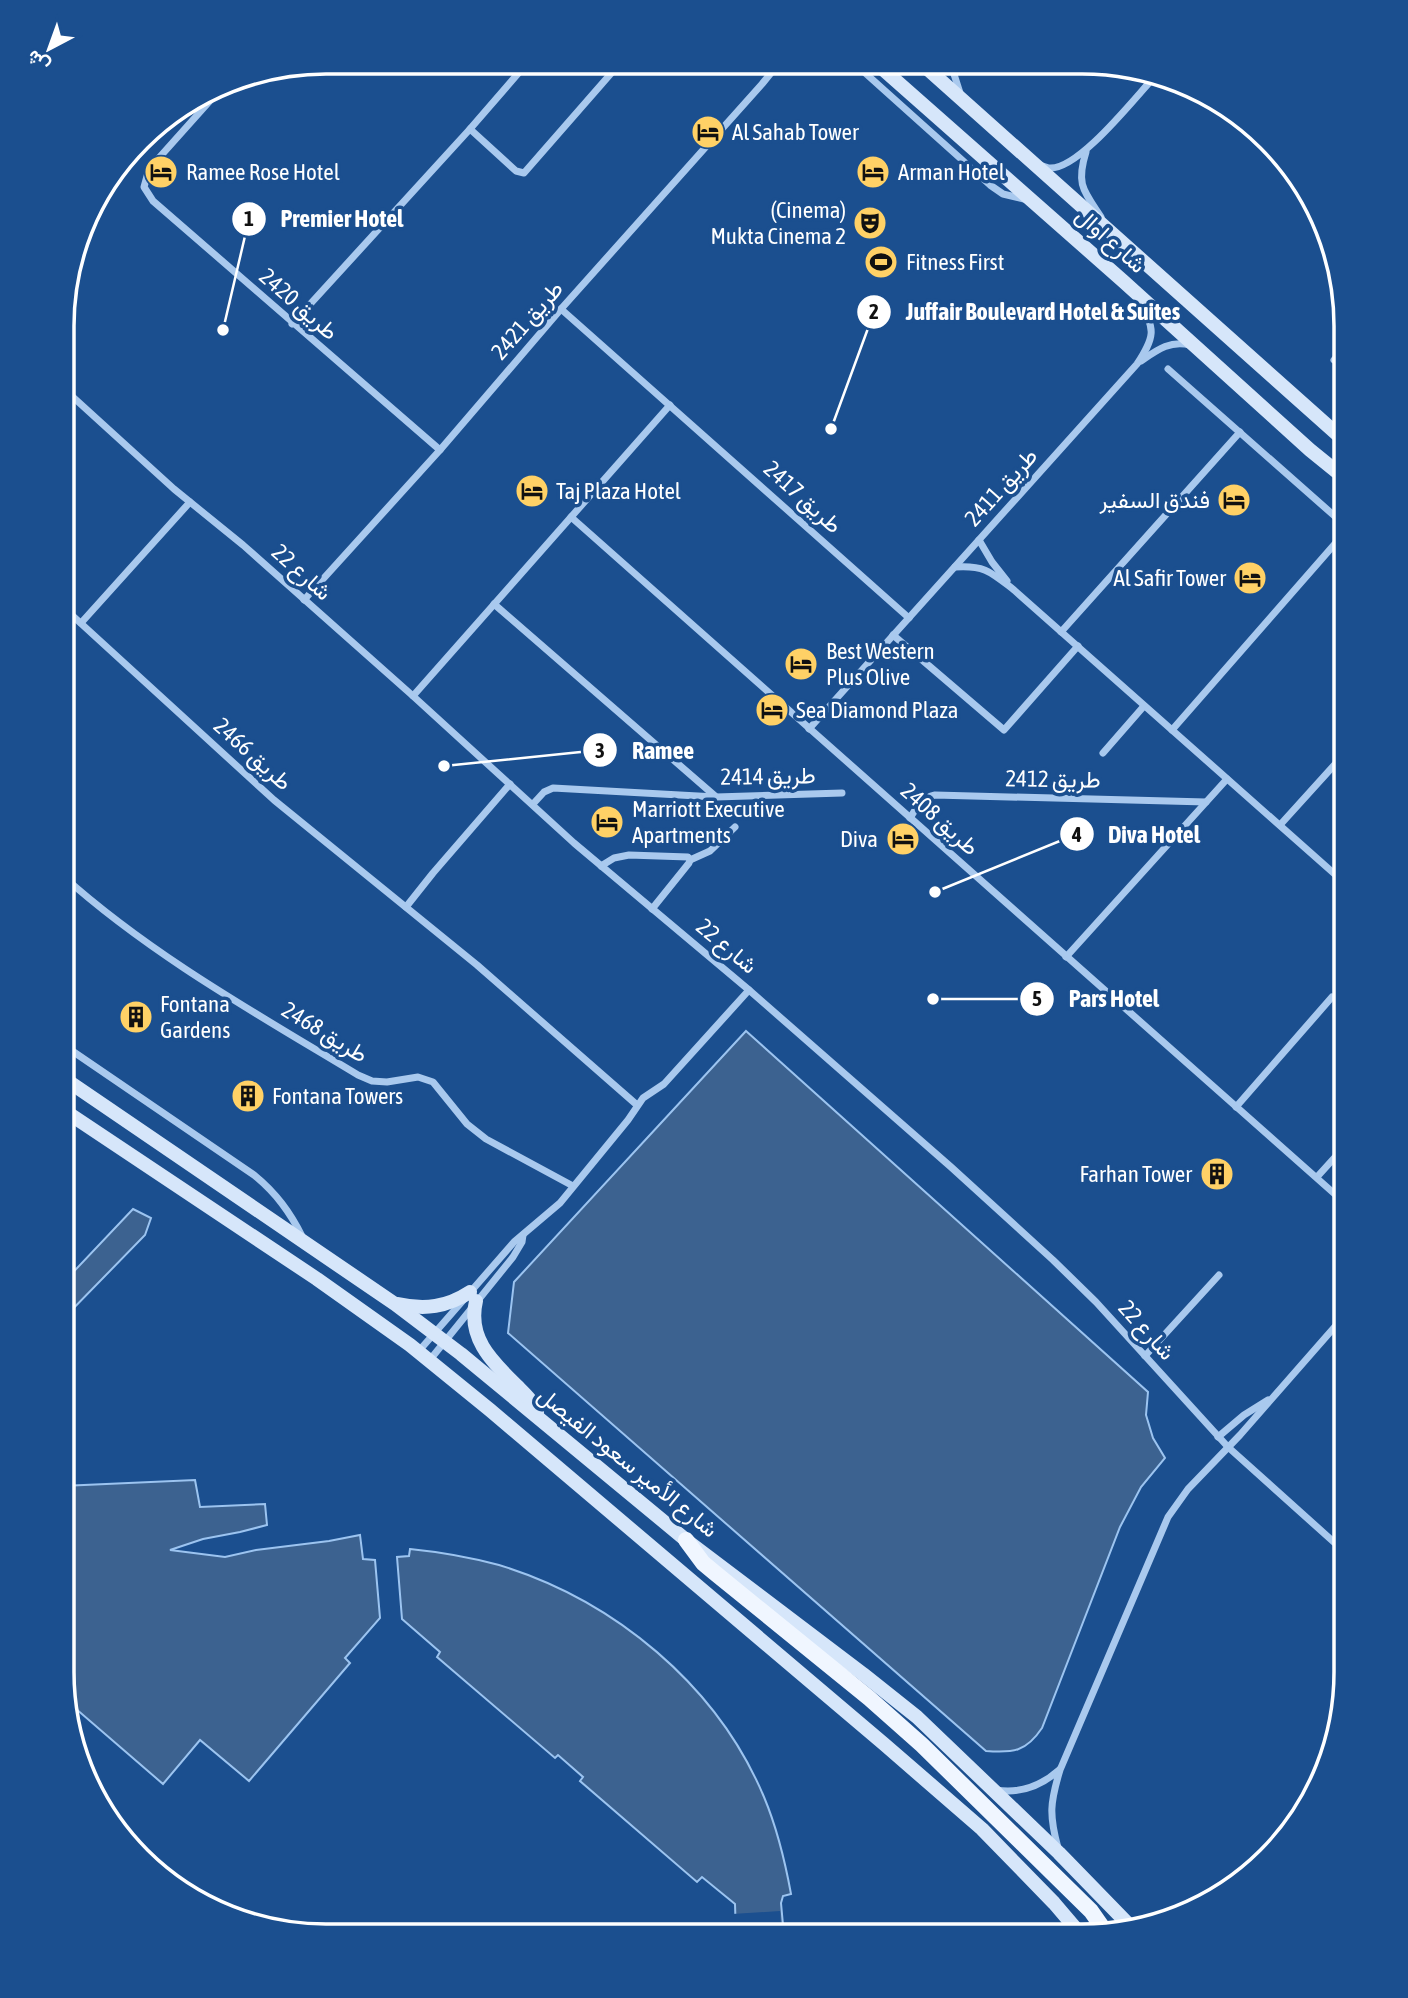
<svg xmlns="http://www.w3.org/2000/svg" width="1408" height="1998" viewBox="0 0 1408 1998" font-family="'Asap Condensed',Vazirmatn,sans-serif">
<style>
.water{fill:#3c6290;stroke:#9cc4f0;stroke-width:2}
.pier{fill:#1b4f8f}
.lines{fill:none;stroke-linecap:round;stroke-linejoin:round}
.street{stroke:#a9c9ee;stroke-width:7}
.secondary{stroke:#d6e6fa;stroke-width:14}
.primary{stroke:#f0f6ff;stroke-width:16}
.labels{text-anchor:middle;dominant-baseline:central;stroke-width:7;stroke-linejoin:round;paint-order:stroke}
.poi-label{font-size:23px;fill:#fff;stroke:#1b4f8f;text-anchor:start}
.street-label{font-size:23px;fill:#fff;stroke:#1b4f8f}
.rim{fill:none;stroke:#fff;stroke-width:3.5}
.leader{fill:none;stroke:#fff;stroke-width:2.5}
.callout-dot{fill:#fff;stroke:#1b4f8f;stroke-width:2.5}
.mark-label{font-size:21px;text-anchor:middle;font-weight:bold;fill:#111}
.callout-label{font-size:24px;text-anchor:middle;font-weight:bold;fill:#fff;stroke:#1b4f8f;stroke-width:7;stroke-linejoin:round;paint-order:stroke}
</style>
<rect width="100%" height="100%" fill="#1b4f8f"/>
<g class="water">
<path d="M 746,1031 L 1148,1392 L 1146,1415 L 1153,1438 L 1165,1458 L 1141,1487 L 1120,1527 L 1042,1728 C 1026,1752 1013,1753 986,1751 L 508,1333 L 514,1282 Z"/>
<path d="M 133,1209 L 151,1218 L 145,1235 L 62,1320 L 62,1284 Z"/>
<path d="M 195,1480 L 200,1507 L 265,1504 L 267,1525 L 240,1532 L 203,1539 L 170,1550 L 225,1557 L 256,1550 L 329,1541 L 360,1535 L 363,1559 L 375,1560 L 380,1618 L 345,1658 L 350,1663 L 249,1781 L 200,1740 L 163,1784 L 68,1702 L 61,1673 L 62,1486 Z"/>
<path d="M 410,1549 C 440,1552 469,1557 499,1565 C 614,1600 717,1685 764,1797 C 777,1828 785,1861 791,1894 L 783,1896 L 781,1903 L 784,1936 L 736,1936 L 735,1904 L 702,1877 L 697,1882 L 580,1781 L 583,1777 L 558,1755 L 555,1758 L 437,1657 L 440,1652 L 402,1619 L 397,1557 L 409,1556 Z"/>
</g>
<path class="pier" d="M 780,1911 L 781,1926 L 732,1929 L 732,1914 Z"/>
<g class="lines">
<g class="street">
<path d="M 854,63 L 990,185 L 1003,194 L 1024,199"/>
<path d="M 953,63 L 952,68 L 961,96"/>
<path d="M 225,84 L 149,169 L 144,187 L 153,201 L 440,450"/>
<path d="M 470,129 L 516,171 L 524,173 L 621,62"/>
<path d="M 1086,152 C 1076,184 1083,190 1101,217"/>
<path d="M 1040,165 C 1043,166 1047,168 1050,168 C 1080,169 1136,96 1157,74"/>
<path d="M 561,309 L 909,618"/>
<path d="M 292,324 L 470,129 L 528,62"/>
<path d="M 1334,360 L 1347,345"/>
<path d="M 1141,361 C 1157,350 1170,340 1190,345"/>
<path d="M 1168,369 L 1347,527"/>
<path d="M 63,388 L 174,489 L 243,545 L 413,696 L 574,843 L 749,990 L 951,1167 L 1053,1260 L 1096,1302 L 1228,1447 L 1346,1553"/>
<path d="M 571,517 L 1346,1204"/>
<path d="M 979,540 L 992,562 L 1007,581"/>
<path d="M 955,567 C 985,565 991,572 1014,590 L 1347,885"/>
<path d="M 304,600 L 440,450 L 561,309 L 762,84 L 779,63"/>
<path d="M 494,604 L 715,796"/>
<path d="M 63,607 L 274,800 L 477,965 L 637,1105"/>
<path d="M 81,623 L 190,502"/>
<path d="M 1061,632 L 1240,432"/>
<path d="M 893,635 L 1004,730 L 1078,646"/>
<path d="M 413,696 L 670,405"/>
<path d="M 809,729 L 1137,364 C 1154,338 1157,329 1139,302"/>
<path d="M 1172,730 L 1347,530"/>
<path d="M 1103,753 L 1144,706"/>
<path d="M 533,804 L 544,792 L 553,788 L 716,797 L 842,793"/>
<path d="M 910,818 C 917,807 921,798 935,795 L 1206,802"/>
<path d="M 1280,825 L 1347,751"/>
<path d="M 690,860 L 710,851 L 735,827"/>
<path d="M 601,866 L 614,858 L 629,855 L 688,857 L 690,860 L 689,863 L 652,909"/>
<path d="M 63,876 C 151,955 257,1014 358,1075 L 372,1081 L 387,1082 L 418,1077 L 433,1082 L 467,1124 L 486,1139 L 573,1186"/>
<path d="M 406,907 L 433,873 L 510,784"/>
<path d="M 1066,957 L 1227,779"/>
<path d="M 62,1044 L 254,1175 C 276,1193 290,1212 303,1238"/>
<path d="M 1236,1107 L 1332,997"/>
<path d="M 1317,1177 L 1346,1145"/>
<path d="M 418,1352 L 514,1242 L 560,1203 L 628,1120 L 643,1098 L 664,1084 L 749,990"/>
<path d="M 1145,1356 L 1219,1275"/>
<path d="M 429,1361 L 513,1257 L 522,1242 L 523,1235"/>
<path d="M 1218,1437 L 1244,1415 L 1268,1400"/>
<path d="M 996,1790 C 1021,1794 1041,1786 1059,1770"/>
<path d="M 1058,1848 C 1049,1815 1050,1803 1060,1770 L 1168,1517 L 1188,1489 L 1240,1435 L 1346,1314"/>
</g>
<g class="secondary">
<path d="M 876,63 L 1123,281 L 1310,450 L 1347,480"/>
<path d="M 921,63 L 1347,443"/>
<path d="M 62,1077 L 395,1304 L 461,1354 L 686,1540 L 863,1674 L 917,1717 L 1059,1853 L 1130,1926"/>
<path d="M 62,1109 L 317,1279 L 410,1345 L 490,1410 L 884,1744 L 982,1829 L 1054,1903 L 1083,1937"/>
<path d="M 476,1301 C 467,1339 493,1362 517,1386 C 525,1394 533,1401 537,1412"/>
<path d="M 398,1304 C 425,1310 447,1307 470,1292"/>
</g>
<path class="primary" d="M 686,1540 L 703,1563 L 715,1573 L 869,1698 L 922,1745 L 1091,1911 L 1105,1931"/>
</g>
<defs>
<symbol id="hotel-disc" viewBox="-11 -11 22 22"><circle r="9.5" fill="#ffd166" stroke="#1b4f8f"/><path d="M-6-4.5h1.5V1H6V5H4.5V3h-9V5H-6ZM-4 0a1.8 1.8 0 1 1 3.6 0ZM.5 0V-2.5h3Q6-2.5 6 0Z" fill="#111"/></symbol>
<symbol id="theatre-disc" viewBox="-11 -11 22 22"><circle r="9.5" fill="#ffd166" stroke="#1b4f8f"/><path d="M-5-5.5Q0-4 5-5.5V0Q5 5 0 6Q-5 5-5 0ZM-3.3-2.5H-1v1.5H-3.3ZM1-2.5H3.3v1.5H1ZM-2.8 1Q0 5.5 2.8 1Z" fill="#111"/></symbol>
<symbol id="stadium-disc" viewBox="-11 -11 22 22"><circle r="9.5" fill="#ffd166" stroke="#1b4f8f"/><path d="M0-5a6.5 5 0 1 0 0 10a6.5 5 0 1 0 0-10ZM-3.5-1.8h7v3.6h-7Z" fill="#111"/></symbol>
<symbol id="building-disc" viewBox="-11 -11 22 22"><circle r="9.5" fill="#ffd166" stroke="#1b4f8f"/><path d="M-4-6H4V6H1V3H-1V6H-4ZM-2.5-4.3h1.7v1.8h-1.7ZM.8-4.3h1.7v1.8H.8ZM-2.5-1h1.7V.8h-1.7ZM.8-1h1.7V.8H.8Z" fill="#111"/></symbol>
</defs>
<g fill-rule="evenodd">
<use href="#hotel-disc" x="689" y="113" width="38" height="38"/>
<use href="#hotel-disc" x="142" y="153" width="38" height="38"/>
<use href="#hotel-disc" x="854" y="153" width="38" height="38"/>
<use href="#theatre-disc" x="851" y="204" width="38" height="38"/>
<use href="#stadium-disc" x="862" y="243" width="38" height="38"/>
<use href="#hotel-disc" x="513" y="472" width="38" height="38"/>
<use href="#hotel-disc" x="1215" y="481" width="38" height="38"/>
<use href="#hotel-disc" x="1231" y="559" width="38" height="38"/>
<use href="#hotel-disc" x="782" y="645" width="38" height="38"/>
<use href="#hotel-disc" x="753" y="691" width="38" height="38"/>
<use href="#hotel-disc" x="588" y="803" width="38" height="38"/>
<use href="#hotel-disc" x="884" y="820" width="38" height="38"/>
<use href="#building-disc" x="117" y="998" width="38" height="38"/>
<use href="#building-disc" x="229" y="1077" width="38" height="38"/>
<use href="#building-disc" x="1198" y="1155" width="38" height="38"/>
</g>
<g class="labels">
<g class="poi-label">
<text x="732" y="132">Al Sahab Tower</text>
<text x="186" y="172">Ramee Rose Hotel</text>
<text x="898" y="172">Arman Hotel</text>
<text x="846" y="210" text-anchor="end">(Cinema)<tspan x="846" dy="26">Mukta Cinema 2</tspan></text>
<text x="906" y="262">Fitness First</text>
<text x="556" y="491">Taj Plaza Hotel</text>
<text x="1210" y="500" text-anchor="end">فندق السفير</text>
<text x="1226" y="578" text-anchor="end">Al Safir Tower</text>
<text x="826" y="651">Best Western<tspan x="826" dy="26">Plus Olive</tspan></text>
<text x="796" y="710">Sea Diamond Plaza</text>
<text x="632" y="809">Marriott Executive<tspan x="632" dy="26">Apartments</tspan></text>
<text x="878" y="839" text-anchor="end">Diva</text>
<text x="160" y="1004">Fontana<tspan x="160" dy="26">Gardens</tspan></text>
<text x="272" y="1096">Fontana Towers</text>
<text x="1192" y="1174" text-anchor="end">Farhan Tower</text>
</g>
<g class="street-label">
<text transform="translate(1111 240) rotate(42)">شارع اوال</text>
<text transform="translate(299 304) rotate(41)">طريق 2420</text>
<text transform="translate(527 320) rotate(-49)">طريق 2421</text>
<text transform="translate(1001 487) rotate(-48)">طريق 2411</text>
<text transform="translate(803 497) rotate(42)">طريق 2417</text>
<text transform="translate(302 572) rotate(42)">شارع 22</text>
<text transform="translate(253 754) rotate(42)">طريق 2466</text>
<text transform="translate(768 776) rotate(-1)">طريق 2414</text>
<text transform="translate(1053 779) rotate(1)">طريق 2412</text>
<text transform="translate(940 819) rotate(42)">طريق 2408</text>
<text transform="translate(727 946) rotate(40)">شارع 22</text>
<text transform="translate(325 1032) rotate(31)">طريق 2468</text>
<text transform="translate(1147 1330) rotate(48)">شارع 22</text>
<text transform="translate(628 1462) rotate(39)">شارع الأمير سعود الفيصل</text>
</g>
</g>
<path d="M0 0H1408V1998H0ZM326 74H1082A252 252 0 0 1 1334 326V1672A252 252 0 0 1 1082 1924H326A252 252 0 0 1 74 1672V326A252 252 0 0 1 326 74Z" fill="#1b4f8f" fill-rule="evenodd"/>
<path class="rim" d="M326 74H1082A252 252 0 0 1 1334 326V1672A252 252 0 0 1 1082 1924H326A252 252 0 0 1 74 1672V326A252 252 0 0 1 326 74Z"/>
<path class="leader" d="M223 330L249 219M831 429L874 312M444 766L600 750M935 892L1077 834M933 999L1037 999"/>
<g class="callout-dot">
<circle cx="223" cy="330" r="7"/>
<circle cx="831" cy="429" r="7"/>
<circle cx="444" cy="766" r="7"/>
<circle cx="935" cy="892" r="7"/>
<circle cx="933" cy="999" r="7"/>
<circle cx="249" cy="219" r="18"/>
<circle cx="874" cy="312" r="18"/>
<circle cx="600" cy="750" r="18"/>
<circle cx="1077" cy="834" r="18"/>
<circle cx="1037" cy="999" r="18"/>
</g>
<g class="mark-label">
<text x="249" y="226">1</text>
<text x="874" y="319">2</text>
<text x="600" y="758">3</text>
<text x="1077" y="842">4</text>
<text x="1037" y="1006">5</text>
</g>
<g class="callout-label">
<text x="342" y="227">Premier Hotel</text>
<text x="1043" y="320">Juffair Boulevard Hotel &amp; Suites</text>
<text x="663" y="759">Ramee</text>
<text x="1154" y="843">Diva Hotel</text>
<text x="1114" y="1007">Pars Hotel</text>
</g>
<g transform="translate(49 49) rotate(221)" stroke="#1b4f8f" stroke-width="5" paint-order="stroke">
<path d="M0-5L12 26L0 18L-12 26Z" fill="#ffffff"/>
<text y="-10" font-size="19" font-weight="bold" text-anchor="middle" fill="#ffffff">ش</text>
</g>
</svg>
